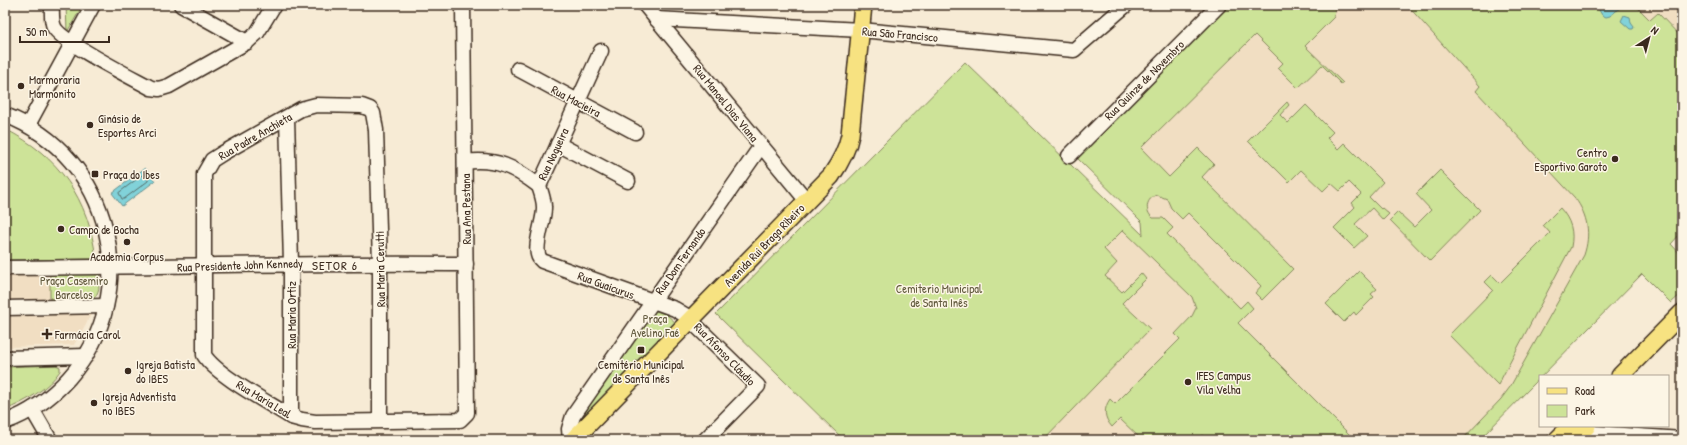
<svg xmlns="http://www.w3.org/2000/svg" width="1687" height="445" viewBox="0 0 1687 445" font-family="'Patrick Hand',sans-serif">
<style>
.built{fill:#f1dec2}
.green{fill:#cde398;stroke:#84865b}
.water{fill:#81d2d9;stroke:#658f8e}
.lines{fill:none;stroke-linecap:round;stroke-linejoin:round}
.shore{stroke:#576d69;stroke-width:1}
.minor-casing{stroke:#3b2a1e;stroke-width:17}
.major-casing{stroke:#3b2a1e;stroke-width:20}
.minor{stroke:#fcf5e5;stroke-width:14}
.major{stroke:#f7e281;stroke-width:17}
.poi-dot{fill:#3b2a1e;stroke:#fcf5e5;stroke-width:1.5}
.labels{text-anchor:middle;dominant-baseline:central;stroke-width:3;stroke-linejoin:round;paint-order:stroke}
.street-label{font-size:12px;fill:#3b2a1e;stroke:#fcf5e5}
.poi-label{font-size:12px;fill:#3b2a1e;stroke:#fcf5e5;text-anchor:start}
.park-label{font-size:12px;fill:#60583c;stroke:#fcf5e5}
.neighbourhood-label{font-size:13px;letter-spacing:1px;fill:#3b2a1e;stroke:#fcf5e5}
</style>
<rect width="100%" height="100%" fill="#f7ebd5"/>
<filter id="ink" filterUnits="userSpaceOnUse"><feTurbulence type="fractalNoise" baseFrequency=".025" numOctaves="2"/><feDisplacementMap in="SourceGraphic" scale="8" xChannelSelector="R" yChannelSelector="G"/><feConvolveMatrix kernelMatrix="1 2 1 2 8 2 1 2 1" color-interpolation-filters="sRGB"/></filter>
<g filter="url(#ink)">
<g class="built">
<path d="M 1226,5 L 1407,5 L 1647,268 L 1479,440 L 1032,440 L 1081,262 L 1126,217 L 1143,235 L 1142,222 L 1075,156 Z"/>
<path d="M 1635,5 L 1682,5 L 1682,38 L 1658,13 L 1650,20 Z"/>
<path d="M 50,274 L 50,300 L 5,301 L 5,275 Z"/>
<path d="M 92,313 L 74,345 L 5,347 L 5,317 Z"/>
</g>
<g class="green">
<path d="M 66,5 L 83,5 L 67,32 Z"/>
<path d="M 1226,5 L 1336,5 L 1334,17 L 1305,46 L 1343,83 L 1341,84 L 1322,65 L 1298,88 L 1278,68 L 1283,63 L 1255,35 L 1141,148 L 1169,177 L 1198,148 L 1214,164 L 1202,177 L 1293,269 L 1262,300 L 1255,293 L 1261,286 L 1188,213 L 1182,219 L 1171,208 L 1167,199 L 1157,195 C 1146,198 1144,211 1153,218 L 1163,218 L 1173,228 L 1167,234 L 1240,308 L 1247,301 L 1253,308 L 1238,323 L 1355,440 L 1207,440 L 1202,435 L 1197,440 L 1142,440 L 1120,419 L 1112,427 C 1104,418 1103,409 1110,399 L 1115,404 L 1180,339 L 1175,334 L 1192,316 L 1196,308 L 1192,297 L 1123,230 L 1104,249 L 1117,263 L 1105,276 L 1122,292 L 1141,273 L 1146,279 L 1122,303 L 1150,329 L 1043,440 L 844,440 L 716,314 L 965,62 L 1143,235 L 1142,222 L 1075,156 Z"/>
<path d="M 1407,5 L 1635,5 L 1650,20 L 1658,13 L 1682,38 L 1682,232 L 1671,244 L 1682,256 L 1682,293 L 1671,303 L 1642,274 L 1479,440 L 1462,440 L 1501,399 L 1510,387 L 1584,255 C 1591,234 1588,216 1575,198 L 1476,91 L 1480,86 Z"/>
<path d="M 1287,102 L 1289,105 L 1280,115 L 1288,123 L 1306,105 L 1333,132 L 1327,138 L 1338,149 L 1344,143 L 1383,182 L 1369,197 L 1381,209 L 1382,208 L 1389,214 L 1383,220 L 1372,208 L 1355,224 L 1367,236 L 1354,248 L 1334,228 L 1355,207 L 1352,203 L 1361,194 L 1349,182 L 1340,191 L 1331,183 L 1323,191 L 1301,170 L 1289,182 L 1248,141 Z"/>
<path d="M 5,129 C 59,156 89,199 96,259 L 5,260 Z"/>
<path d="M 1440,170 L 1480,210 L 1430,261 L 1390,220 L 1398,212 L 1414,227 L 1431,210 L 1416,194 Z"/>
<path d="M 1560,208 C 1571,220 1574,232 1571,247 L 1498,385 L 1449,335 L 1493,290 L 1485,282 L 1492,275 L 1500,283 L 1550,233 L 1543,225 Z"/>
<path d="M 1359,271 L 1377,289 L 1371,294 L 1374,297 L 1356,315 L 1354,312 L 1344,322 L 1326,304 Z"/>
<path d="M 99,273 C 99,284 101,294 91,300 L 50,300 L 50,274 Z"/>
<path d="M 651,309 L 667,315 L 676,323 L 583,419 L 577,414 Z"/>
<path d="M 56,365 L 60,367 L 60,371 C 48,389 25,402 5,410 L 5,367 Z"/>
</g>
<g class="water">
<path d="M 1594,5 L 1621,5 L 1621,7 L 1610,16 L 1606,17 L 1602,15 L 1599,10 Z"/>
<path d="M 1624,15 L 1630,17 L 1631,23 L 1634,27 L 1633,29 L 1630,29 L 1621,21 Z"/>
<path d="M 145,168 L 155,181 L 122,206 L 112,193 Z"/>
</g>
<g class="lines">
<path class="shore" d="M 143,175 L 148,179 L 148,181 L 124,199 L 122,199 L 119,193 Z"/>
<defs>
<g id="minor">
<path d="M 52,5 C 52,12 51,20 54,27 C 61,42 133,78 151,88 L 159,89 L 169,86 L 247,42 L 257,33 L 274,5"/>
<path d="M 181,5 L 247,42"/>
<path d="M 645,5 L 807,201"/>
<path d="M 656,19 L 861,30 L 1074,50 L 1126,5"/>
<path d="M 601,51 L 539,186 C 541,192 544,200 544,207 C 545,221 530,252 542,261 L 675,309 L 685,315 L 758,386 L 705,440"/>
<path d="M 518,69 L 635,132"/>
<path d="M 5,115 C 112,156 145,292 69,378 C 52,397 30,413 5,422"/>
<path d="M 287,118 L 291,263 L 291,417"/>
<path d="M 28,125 L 93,5"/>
<path d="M 558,144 L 628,181"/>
<path d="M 1069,156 L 1219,5"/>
<path d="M 465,162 C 497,158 514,167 539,186"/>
<path d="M 5,268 C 159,267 312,262 466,264"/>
<path d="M 5,308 L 106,306"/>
<path d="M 5,358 L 86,356"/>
<path d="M 32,409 L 50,440"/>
<path d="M 380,421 L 380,263 L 376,130 L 373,113 L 370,109 L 362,106 L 316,105 L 301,109 L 223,153 L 212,160 L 204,174 L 204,355 C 216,375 269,403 291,417 L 302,420 L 315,422 L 460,420 L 467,413 L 463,5"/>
<path d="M 1584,426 L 1594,433 L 1682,439"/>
<path d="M 570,440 L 569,429 L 573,416 L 761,146"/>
</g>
<g id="major">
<path d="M 1620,376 L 1682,313"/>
<path d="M 573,440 L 831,176 C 840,163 847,151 850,135 L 863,5"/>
<path d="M 1557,440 L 1571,426"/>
<path d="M 1573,440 L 1587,426"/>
</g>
</defs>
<use href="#minor" class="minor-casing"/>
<use href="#major" class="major-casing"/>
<use href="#minor" class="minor"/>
<use href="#major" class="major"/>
</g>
</g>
<g class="poi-dot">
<circle cx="21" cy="86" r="4"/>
<circle cx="90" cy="125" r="4"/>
<circle cx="1615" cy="159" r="4"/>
<rect x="91" y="170" width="8" height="8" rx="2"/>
<circle cx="61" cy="229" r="4"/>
<circle cx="127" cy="242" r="4"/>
<path d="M45 328h4v4h4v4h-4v4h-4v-4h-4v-4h4z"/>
<rect x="637" y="346" width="8" height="8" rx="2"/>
<circle cx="128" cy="371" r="4"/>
<circle cx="1188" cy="382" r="4"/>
<circle cx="94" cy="403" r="4"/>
</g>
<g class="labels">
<g class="street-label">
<text transform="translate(900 34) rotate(5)">Rua São Francisco</text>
<text transform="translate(1144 80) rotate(-45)">Rua Quinze de Novembro</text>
<text transform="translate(576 101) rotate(28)">Rua Macieira</text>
<text transform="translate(726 103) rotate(51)">Rua Manoel Dias Viana</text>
<text transform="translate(255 136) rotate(-30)">Rua Padre Anchieta</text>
<text transform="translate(553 154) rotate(-65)">Rua Nogueira</text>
<text transform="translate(466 209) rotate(-91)">Rua Ana Pestana</text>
<text transform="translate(764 245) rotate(-46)">Avenida Rui Braga Ribeiro</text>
<text transform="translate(680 261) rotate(-55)">Rua Dom Fernando</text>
<text transform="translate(240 265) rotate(-2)">Rua Presidente John Kennedy</text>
<text transform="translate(380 269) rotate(-91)">Rua Maria Cerutti</text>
<text transform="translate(606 285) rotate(20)">Rua Guaicurus</text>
<text transform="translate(291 315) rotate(-90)">Rua Maria Ortiz</text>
<text transform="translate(725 354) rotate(46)">Rua Afonso Cláudio</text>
<text transform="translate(264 399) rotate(31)">Rua Maria Leal</text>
</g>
<g class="poi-label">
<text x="29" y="79">Marmoraria<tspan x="29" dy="14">Marmonito</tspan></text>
<text x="98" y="118">Ginásio de<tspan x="98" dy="14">Esportes Arci</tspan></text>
<text x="1607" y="152" text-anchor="end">Centro<tspan x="1607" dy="14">Esportivo Garoto</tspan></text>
<text x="103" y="174">Praça do Ibes</text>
<text x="69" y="229">Campo de Bocha</text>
<text x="127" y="256" text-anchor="middle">Academia Corpus</text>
<text x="55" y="334">Farmácia Carol</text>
<text x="136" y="364">Igreja Batista<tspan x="136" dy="14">do IBES</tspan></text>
<text x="641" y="364" text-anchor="middle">Cemitério Municipal<tspan x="641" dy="14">de Santa Inês</tspan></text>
<text x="1196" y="375">IFES Campus<tspan x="1196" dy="14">Vila Velha</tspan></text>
<text x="102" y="396">Igreja Adventista<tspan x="102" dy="14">no IBES</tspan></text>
</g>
<g class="park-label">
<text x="74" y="280">Praça Casemiro<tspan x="74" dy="14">Barcelos</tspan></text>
<text x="939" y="288">Cemiterio Municipal<tspan x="939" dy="14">de Santa Inês</tspan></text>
<text x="655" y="318">Praça<tspan x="655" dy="14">Avelino Faé</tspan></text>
</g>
<g class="neighbourhood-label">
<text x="335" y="265">SETOR 6</text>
</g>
</g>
<rect width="1687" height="445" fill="none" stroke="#fcf5e5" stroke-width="20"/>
<rect x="10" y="10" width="1667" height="425" fill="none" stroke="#3b2a1e" stroke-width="1.5" filter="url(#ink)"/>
<rect x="1539" y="375" width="130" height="52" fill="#fcf5e5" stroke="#afa495"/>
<rect x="1547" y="388" width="20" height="6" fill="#f7e281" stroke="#afa495"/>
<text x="1575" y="395" font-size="12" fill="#3b2a1e">Road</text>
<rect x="1547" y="405" width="20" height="12" fill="#cde398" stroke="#afa495"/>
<text x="1575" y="415" font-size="12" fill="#3b2a1e">Park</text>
<g transform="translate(1649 38) rotate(36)" stroke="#fcf5e5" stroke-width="3" paint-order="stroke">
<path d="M0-3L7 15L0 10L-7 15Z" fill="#3b2a1e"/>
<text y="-6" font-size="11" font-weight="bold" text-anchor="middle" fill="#3b2a1e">N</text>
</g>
<path d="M20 36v6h89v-6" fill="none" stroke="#3b2a1e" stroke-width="2"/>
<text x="26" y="36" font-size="12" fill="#3b2a1e" stroke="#fcf5e5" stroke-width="3" paint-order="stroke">50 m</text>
</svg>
